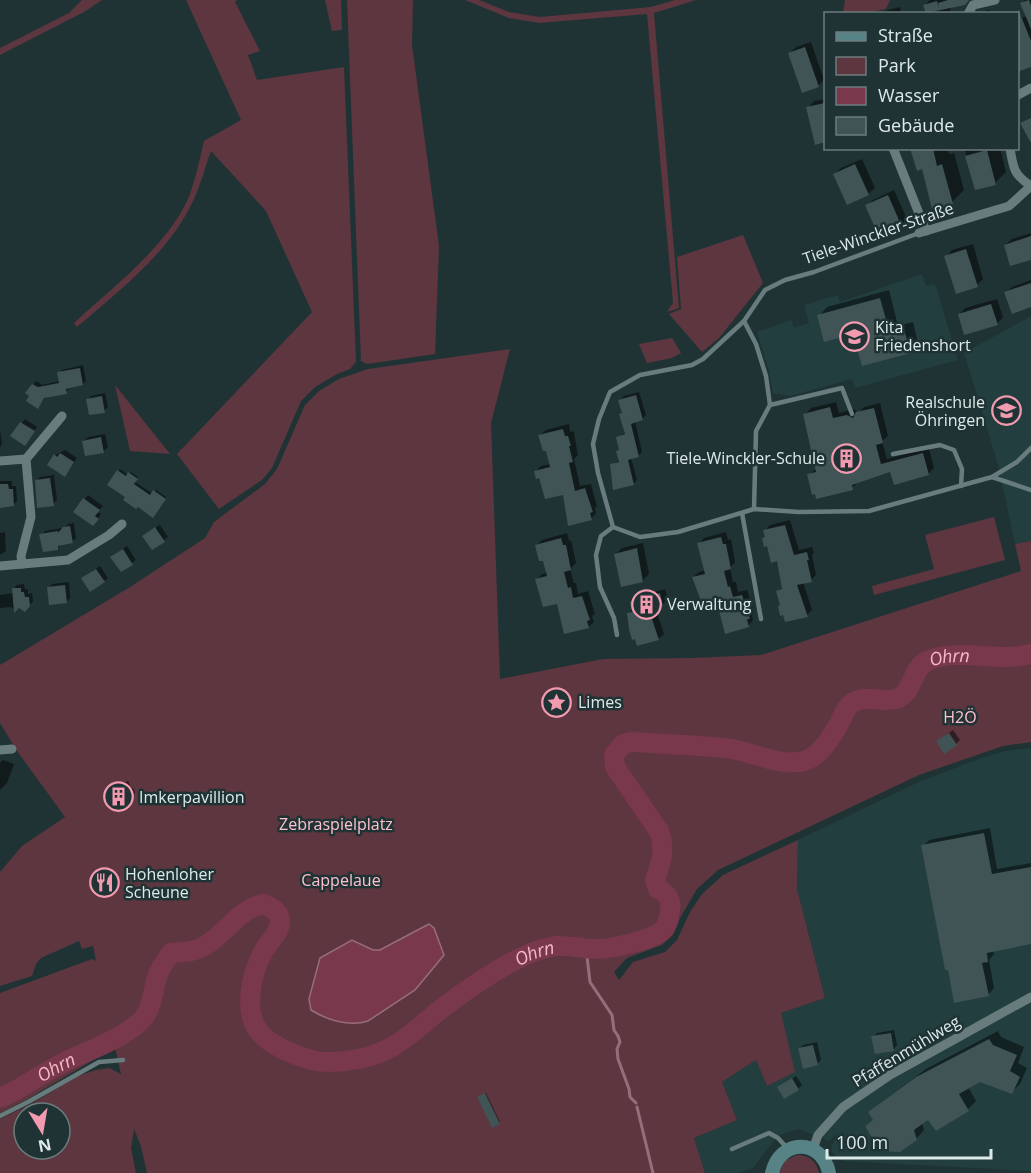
<svg xmlns="http://www.w3.org/2000/svg" width="1031" height="1173" viewBox="0 0 1031 1173" font-family="'Open Sans',sans-serif">
<style>
.built{fill:#223e3f}
.green{fill:#5d3640;fill-rule:evenodd}
.water{fill:#79384b;stroke:#976d7b;stroke-width:1.5}
.shadow{fill:#0007}
.lines{fill:none;stroke-linecap:round;stroke-linejoin:round}
.stream{stroke:#976d7b;stroke-width:3}
.river{stroke:#79384b;stroke-width:20}
.building{fill:#405355}
.service{stroke:#687c7e;stroke-width:4.5}
.minor{stroke:#687c7e;stroke-width:9}
.secondary{stroke:#588386;stroke-width:14}
.labels{text-anchor:middle;dominant-baseline:central;stroke-width:5;stroke-linejoin:round;paint-order:stroke}
.street-label{font-size:16px;fill:#deeaea;stroke:#203334}
.poi-label{font-size:16px;fill:#deeaea;stroke:#203334;text-anchor:start}
.park-label{font-size:16px;fill:#fec0ce;stroke:#203334}
.water-label{font-size:18px;font-style:italic;fill:#f6b8c6;stroke:#203334}
</style>
<rect width="100%" height="100%" fill="#203334"/>
<g class="built">
<path d="M 922,274 L 926,286 L 935,284 L 958,360 L 855,388 L 852,379 L 790,396 L 773,393 L 769,371 L 757,332 L 791,320 L 794,328 L 809,323 L 804,305 L 838,295 L 840,302 Z"/>
<path d="M 1031,316 L 1031,541 L 1015,544 L 999,468 L 964,353 Z"/>
<path d="M 1031,748 L 1031,1171 L 844,1161 L 836,1157 L 831,1151 L 832,1145 L 837,1132 L 830,1141 L 798,1129 L 777,1136 L 753,1168 L 738,1173 L 705,1173 L 694,1138 L 737,1120 L 722,1082 L 756,1060 L 767,1086 L 781,1013 L 825,998 L 797,889 L 798,840 L 921,781 L 982,758 L 1005,751 Z"/>
</g>
<g class="green">
<path d="M 82,0 L 102,0 L 84,12 L 0,55 L 0,48 L 69,13 Z"/>
<path d="M 186,0 L 237,0 L 235,2 L 260,51 L 248,55 L 257,80 L 344,67 L 356,362 L 350,369 L 337,374 L 315,387 L 301,401 L 272,468 L 262,480 L 219,509 L 177,454 L 312,312 L 266,211 L 211,151 C 205,167 201,184 194,199 C 170,252 120,290 77,327 L 74,323 C 112,288 171,243 190,194 C 196,177 200,158 204,141 L 241,120 Z"/>
<path d="M 325,0 L 341,0 L 342,30 L 332,31 Z"/>
<path d="M 347,0 L 413,0 L 412,45 L 439,246 L 435,354 L 367,364 L 361,361 Z"/>
<path d="M 465,0 L 479,0 L 509,12 L 540,17 L 651,7 L 675,0 L 696,0 L 654,13 L 679,308 L 667,312 L 673,303 L 647,14 L 539,23 L 509,18 Z"/>
<path d="M 845,0 L 890,0 L 886,9 L 866,13 L 843,13 Z"/>
<path d="M 743,235 L 763,283 L 719,338 L 702,352 L 669,314 L 681,309 L 677,257 Z"/>
<path d="M 672,338 L 681,353 L 672,358 L 647,363 L 639,344 Z"/>
<path d="M 510,349 L 491,423 L 500,679 L 603,659 L 692,658 L 761,655 L 1021,571 L 1015,544 L 1031,541 L 1031,742 L 1003,746 L 919,775 L 718,870 L 697,889 L 680,918 L 673,935 L 662,945 L 627,958 L 614,972 L 619,980 L 633,962 L 665,952 L 677,940 L 690,912 L 702,894 L 723,875 L 798,840 L 797,889 L 825,998 L 781,1013 L 795,1072 L 767,1086 L 756,1060 L 722,1082 L 737,1120 L 694,1138 L 705,1173 L 147,1173 L 141,1146 L 134,1129 L 131,1148 L 136,1173 L 0,1173 L 0,1119 L 29,1105 L 78,1076 L 96,1070 L 109,1068 L 121,1074 L 115,1047 L 26,1100 L 0,1113 L 0,993 L 92,959 L 96,961 L 93,946 L 82,949 L 79,941 L 41,958 L 36,964 L 32,976 L 0,986 L 0,872 L 22,846 L 65,817 L 17,751 L 0,723 L 0,665 L 130,587 L 205,538 L 214,522 L 265,484 L 277,469 L 305,405 L 319,391 L 339,379 L 368,369 ZM 24,1113 L 60,1113 L 60,1149 L 24,1149 Z"/>
<path d="M 115,385 L 170,454 L 130,451 Z"/>
<path d="M 994,517 L 1005,560 L 874,595 L 872,586 L 934,569 L 925,535 Z"/>
<path d="M 797,1155 C 809,1155 816,1161 819,1173 L 779,1173 L 785,1161 Z"/>
</g>
<path class="water" d="M 429,924 L 434,928 L 444,955 L 415,990 L 368,1021 C 349,1027 327,1020 311,1010 L 309,999 L 320,958 L 352,940 L 373,950 L 380,950 Z"/>
<g class="shadow">
<path d="M 930,0 L 962,0 L 950,7 L 951,14 L 927,14 L 925,5 Z"/>
<path d="M 1025,0 L 1031,0 L 1031,64 L 1018,70 L 1018,19 L 1027,16 L 1022,3 Z"/>
<path d="M 900,7 L 901,14 L 872,14 Z"/>
<path d="M 990,10 L 992,14 L 982,14 L 981,12 Z"/>
<path d="M 811,42 L 824,80 L 818,86 L 790,53 L 796,47 Z"/>
<path d="M 826,99 L 826,141 L 816,143 L 808,108 L 814,101 Z"/>
<path d="M 912,148 L 948,148 L 949,154 L 954,153 L 964,190 L 952,202 L 923,168 Z"/>
<path d="M 964,148 L 1000,148 L 1006,172 L 995,183 L 976,189 Z"/>
<path d="M 862,159 L 875,188 L 868,194 L 835,174 L 841,168 Z"/>
<path d="M 894,190 L 907,219 L 901,226 L 867,206 L 873,200 Z"/>
<path d="M 1031,233 L 1031,258 L 1005,245 L 1012,239 Z"/>
<path d="M 973,244 L 983,279 L 977,285 L 946,257 L 952,250 Z"/>
<path d="M 1031,280 L 1031,305 L 1006,293 L 1012,287 Z"/>
<path d="M 889,290 L 898,326 L 913,322 L 918,343 L 910,351 L 854,332 L 819,316 L 827,307 Z"/>
<path d="M 997,299 L 1003,317 L 997,324 L 959,315 L 965,308 Z"/>
<path d="M 83,365 L 86,381 L 83,384 L 69,387 L 69,389 L 66,392 L 45,397 L 41,403 L 28,393 L 36,381 L 42,385 L 60,381 L 58,373 L 62,370 Z"/>
<path d="M 639,392 L 646,415 L 642,419 L 635,421 L 642,452 L 638,456 L 631,458 L 637,480 L 633,484 L 611,465 L 620,460 L 618,451 L 620,448 L 618,437 L 626,432 L 621,414 L 623,411 L 620,400 L 624,396 Z"/>
<path d="M 105,393 L 108,407 L 104,411 L 87,400 L 91,396 Z"/>
<path d="M 836,402 L 839,413 L 854,409 L 858,413 L 864,407 L 880,403 L 888,436 L 882,441 L 887,459 L 929,448 L 934,468 L 928,474 L 891,470 L 858,482 L 852,488 L 809,475 L 817,468 L 805,415 L 811,408 Z"/>
<path d="M 25,419 L 37,427 L 28,440 L 12,436 Z"/>
<path d="M 569,424 L 570,432 L 574,431 L 575,439 L 578,455 L 574,459 L 580,486 L 591,484 L 597,506 L 595,508 L 596,513 L 591,519 L 564,493 L 540,477 L 536,471 L 541,466 L 551,464 L 547,449 L 540,435 L 546,430 Z"/>
<path d="M 0,430 L 2,444 L 0,447 Z"/>
<path d="M 105,434 L 108,447 L 104,451 L 84,441 L 88,437 Z"/>
<path d="M 65,450 L 77,458 L 65,475 L 55,455 Z"/>
<path d="M 120,469 L 128,475 L 131,472 L 138,477 L 135,482 L 153,494 L 156,490 L 166,497 L 154,514 L 109,484 Z"/>
<path d="M 54,475 L 57,500 L 53,504 L 36,481 L 40,477 Z"/>
<path d="M 0,481 L 12,481 L 12,486 L 16,486 L 17,501 L 13,505 L 0,506 Z"/>
<path d="M 88,495 L 103,506 L 98,512 L 101,514 L 97,520 L 85,499 Z"/>
<path d="M 790,520 L 799,550 L 812,547 L 814,553 L 812,555 L 816,575 L 811,580 L 803,582 L 812,610 L 807,615 L 781,605 L 778,592 L 783,587 L 778,559 L 765,531 L 770,525 Z"/>
<path d="M 74,523 L 76,538 L 72,542 L 62,544 L 58,548 L 41,535 L 45,531 L 62,528 L 62,530 L 68,524 Z"/>
<path d="M 160,525 L 168,537 L 152,548 L 148,532 Z"/>
<path d="M 5,532 L 6,551 L 0,555 L 0,533 Z"/>
<path d="M 726,532 L 728,540 L 731,539 L 735,562 L 730,568 L 733,582 L 736,582 L 738,592 L 747,590 L 754,612 L 752,615 L 753,620 L 748,626 L 693,577 L 699,572 L 706,570 L 699,544 L 704,538 Z"/>
<path d="M 567,533 L 569,541 L 571,540 L 576,563 L 570,569 L 574,583 L 576,583 L 578,594 L 588,591 L 595,614 L 592,616 L 594,622 L 588,627 L 558,602 L 537,580 L 542,574 L 547,573 L 544,559 L 537,545 L 542,540 Z"/>
<path d="M 643,543 L 649,574 L 642,581 L 615,555 L 622,548 Z"/>
<path d="M 127,546 L 136,560 L 132,563 L 112,557 Z"/>
<path d="M 100,566 L 108,578 L 104,581 L 87,575 Z"/>
<path d="M 69,582 L 70,598 L 67,602 L 49,588 L 52,584 Z"/>
<path d="M 24,584 L 25,589 L 28,589 L 28,594 L 32,593 L 33,601 L 28,607 L 19,606 L 15,610 L 11,607 L 0,608 L 0,595 L 14,593 L 13,589 L 17,585 Z"/>
<path d="M 665,589 L 668,599 L 662,605 L 655,607 L 664,634 L 658,639 L 628,614 L 633,609 L 631,602 L 637,597 Z"/>
<path d="M 953,730 L 960,740 L 956,744 L 942,738 Z"/>
<path d="M 3,760 L 14,764 L 7,783 L 0,790 L 0,763 Z"/>
<path d="M 127,781 L 129,782 L 130,787 L 134,789 L 135,793 L 127,805 L 107,796 L 114,790 L 120,792 L 119,788 Z"/>
<path d="M 990,828 L 997,869 L 1031,863 L 1031,943 L 993,950 L 994,954 L 989,960 L 994,988 L 988,995 L 923,846 L 929,840 Z"/>
<path d="M 115,872 L 118,882 L 114,886 L 94,880 L 98,876 Z"/>
<path d="M 894,1030 L 897,1045 L 894,1049 L 873,1037 L 877,1033 Z"/>
<path d="M 998,1031 L 1001,1037 L 1024,1047 L 1018,1063 L 1027,1068 L 1020,1084 L 1011,1092 L 980,1081 L 968,1087 L 976,1101 L 968,1109 L 928,1118 L 922,1123 L 924,1130 L 916,1139 L 874,1119 L 879,1104 L 926,1069 Z"/>
<path d="M 817,1042 L 821,1060 L 817,1064 L 799,1049 L 803,1045 Z"/>
<path d="M 796,1076 L 802,1085 L 798,1089 L 783,1084 Z"/>
<path d="M 486,1093 L 500,1122 L 499,1123 L 480,1096 Z"/>
</g>
<g class="lines">
<g class="stream">
<path d="M 586,948 L 590,982 L 612,1015 L 614,1030 L 618,1036 L 620,1042 L 617,1049 L 618,1059 L 629,1089 L 630,1097 L 636,1103"/>
<path d="M 637,1107 L 653,1173"/>
</g>
<path class="river" id="s1" d="M 0,1098 C 22,1089 40,1074 61,1064 C 85,1051 128,1038 145,1016 C 153,1004 153,990 157,977 C 160,968 166,960 171,953 C 182,952 194,952 203,947 C 226,935 238,908 264,904 C 272,908 281,912 280,923 C 279,933 269,942 264,950 C 251,974 241,1015 263,1036 C 275,1047 296,1056 312,1060 C 322,1063 334,1062 344,1061 C 392,1057 409,1034 445,1006 C 469,988 495,970 522,957 C 532,952 544,948 556,946 C 570,945 583,949 597,949 C 610,949 652,940 662,931 C 668,926 669,918 670,910 C 672,901 668,893 658,889 L 655,880 C 661,863 666,849 659,831 L 615,767 L 614,755 L 623,744 L 632,742 C 665,744 700,745 732,749 C 755,753 781,767 804,761 C 820,757 832,736 840,722 C 843,715 846,707 852,703 C 864,694 882,703 896,699 C 914,694 911,668 927,661 C 960,647 997,663 1031,654"/>
</g>
<g class="building">
<path d="M 948,0 L 969,0 L 965,5 L 926,13 L 923,5 L 937,1 L 939,9 L 938,3 Z"/>
<path d="M 1029,0 L 1031,6 L 1031,29 L 1020,3 Z"/>
<path d="M 1018,9 L 1031,41 L 1031,67 L 1017,72 Z"/>
<path d="M 805,47 L 819,87 L 802,93 L 788,53 Z"/>
<path d="M 825,103 L 825,142 L 815,145 L 806,107 Z"/>
<path d="M 1031,118 L 1031,143 L 1020,123 Z"/>
<path d="M 910,148 L 933,148 L 937,166 L 942,164 L 953,204 L 932,209 L 922,169 L 917,171 Z"/>
<path d="M 987,150 L 996,185 L 975,190 L 965,156 Z"/>
<path d="M 855,164 L 869,195 L 847,205 L 833,174 Z"/>
<path d="M 888,195 L 902,227 L 879,237 L 865,205 Z"/>
<path d="M 1031,236 L 1031,260 L 1010,266 L 1004,245 Z"/>
<path d="M 966,249 L 978,287 L 956,294 L 944,256 Z"/>
<path d="M 1031,283 L 1031,307 L 1012,314 L 1004,292 Z"/>
<path d="M 880,298 L 890,334 L 904,330 L 911,353 L 862,366 L 853,334 L 824,342 L 817,315 Z"/>
<path d="M 991,304 L 998,325 L 964,335 L 958,314 Z"/>
<path d="M 80,368 L 83,385 L 66,389 L 67,394 L 44,398 L 38,409 L 26,401 L 29,396 L 25,393 L 32,384 L 38,387 L 59,383 L 57,372 Z"/>
<path d="M 636,395 L 643,420 L 631,424 L 639,457 L 628,460 L 634,485 L 613,490 L 610,464 L 619,462 L 616,451 L 619,450 L 616,437 L 625,434 L 619,414 L 622,413 L 618,400 Z"/>
<path d="M 102,396 L 105,413 L 89,415 L 86,399 Z"/>
<path d="M 830,407 L 833,418 L 847,415 L 853,418 L 856,412 L 874,408 L 883,443 L 876,445 L 881,464 L 923,453 L 929,475 L 894,485 L 890,472 L 852,485 L 853,490 L 816,499 L 815,494 L 812,495 L 807,474 L 816,472 L 803,414 Z"/>
<path d="M 20,422 L 35,431 L 25,446 L 10,436 Z"/>
<path d="M 563,429 L 565,436 L 568,436 L 571,446 L 569,446 L 573,462 L 569,463 L 575,491 L 585,488 L 593,512 L 590,513 L 592,520 L 568,526 L 563,495 L 545,499 L 539,478 L 536,479 L 534,471 L 550,467 L 546,451 L 543,451 L 538,435 Z"/>
<path d="M 101,437 L 104,453 L 85,456 L 82,441 Z"/>
<path d="M 60,453 L 74,462 L 65,477 L 47,465 L 54,454 L 57,457 Z"/>
<path d="M 117,470 L 126,476 L 128,472 L 138,479 L 134,484 L 150,495 L 153,490 L 166,499 L 153,518 L 138,507 L 136,509 L 123,500 L 125,497 L 107,485 Z"/>
<path d="M 50,478 L 54,506 L 37,508 L 35,480 Z"/>
<path d="M 0,484 L 8,484 L 9,489 L 13,489 L 14,506 L 0,508 Z"/>
<path d="M 83,498 L 100,510 L 95,516 L 99,519 L 93,526 L 73,512 Z"/>
<path d="M 785,525 L 794,555 L 807,552 L 809,560 L 807,560 L 812,582 L 797,585 L 808,617 L 785,622 L 783,615 L 780,616 L 778,606 L 780,605 L 776,591 L 782,589 L 777,561 L 771,563 L 767,546 L 764,547 L 762,538 L 765,537 L 763,530 Z"/>
<path d="M 70,526 L 73,543 L 58,546 L 58,550 L 43,552 L 39,534 L 58,531 L 58,533 L 63,527 Z"/>
<path d="M 155,527 L 165,542 L 152,550 L 142,536 Z"/>
<path d="M 721,537 L 723,544 L 726,544 L 731,569 L 724,571 L 728,587 L 730,586 L 733,597 L 742,595 L 750,619 L 747,619 L 749,627 L 725,634 L 717,603 L 703,606 L 692,577 L 705,574 L 697,543 Z"/>
<path d="M 561,538 L 563,545 L 566,545 L 571,570 L 564,572 L 568,588 L 571,587 L 573,598 L 582,596 L 590,620 L 587,621 L 589,628 L 564,634 L 557,604 L 543,607 L 535,579 L 547,576 L 543,561 L 539,561 L 535,545 Z"/>
<path d="M 637,548 L 643,582 L 621,587 L 614,554 Z"/>
<path d="M 123,549 L 133,565 L 121,572 L 110,557 Z"/>
<path d="M 96,569 L 105,582 L 90,592 L 81,578 Z"/>
<path d="M 65,585 L 67,603 L 49,605 L 47,587 Z"/>
<path d="M 12,588 L 21,588 L 21,592 L 24,592 L 25,597 L 29,597 L 30,606 L 25,612 L 19,608 L 14,613 Z"/>
<path d="M 660,593 L 663,606 L 649,610 L 659,640 L 637,646 L 635,639 L 632,640 L 629,629 L 627,613 L 632,612 L 630,602 Z"/>
<path d="M 949,733 L 957,745 L 944,754 L 936,741 Z"/>
<path d="M 122,784 L 126,786 L 126,791 L 131,793 L 131,798 L 127,801 L 128,806 L 124,809 L 119,807 L 115,809 L 111,807 L 110,802 L 106,800 L 106,795 L 110,793 L 118,797 L 118,787 Z"/>
<path d="M 984,833 L 992,874 L 1031,867 L 1031,944 L 987,953 L 988,962 L 982,963 L 989,996 L 954,1003 L 948,970 L 945,970 L 921,845 Z"/>
<path d="M 112,875 L 115,887 L 95,892 L 92,879 Z"/>
<path d="M 891,1033 L 894,1051 L 875,1054 L 871,1036 Z"/>
<path d="M 989,1039 L 993,1045 L 1017,1055 L 1010,1071 L 1020,1077 L 1012,1094 L 980,1082 L 959,1094 L 969,1111 L 936,1131 L 928,1120 L 914,1130 L 917,1140 L 900,1152 L 880,1151 L 865,1126 L 873,1120 L 868,1112 L 916,1077 Z"/>
<path d="M 813,1045 L 818,1065 L 803,1069 L 798,1048 Z"/>
<path d="M 792,1078 L 799,1090 L 784,1099 L 777,1087 Z"/>
<path d="M 485,1093 L 500,1124 L 492,1128 L 477,1097 Z"/>
</g>
<g class="lines">
<g class="service">
<path d="M 744,321 L 756,344 L 766,376 L 770,405 L 756,431 L 754,509"/>
<path d="M 770,405 L 842,388 L 852,414"/>
<path d="M 893,454 L 940,445 L 954,450 L 962,469 L 961,486"/>
<path d="M 992,477 L 1031,490"/>
<path d="M 742,513 L 761,619"/>
<path d="M 613,527 L 598,473 L 593,444 L 599,419 L 610,392 L 640,375 L 692,365 L 703,359 L 744,321 L 765,290 L 785,280 L 814,272 L 919,233"/>
<path d="M 613,527 L 640,537 L 678,532 L 754,509 L 799,512 L 869,511 L 992,477 L 1017,462 L 1031,448"/>
<path d="M 613,527 L 601,536 L 596,555 L 600,587 L 614,618 L 617,635"/>
<path d="M 0,1116 L 28,1102 L 99,1062 L 123,1060"/>
<path d="M 732,1149 L 769,1133 L 778,1138 L 788,1149"/>
</g>
<g class="minor">
<path d="M 968,14 L 973,5 L 995,0"/>
<path d="M 1018,95 L 1031,88"/>
<path d="M 893,148 L 926,231"/>
<path d="M 919,233 L 1009,206 L 1031,186 C 1014,175 1013,168 1010,148"/>
<path d="M 26,459 L 62,416"/>
<path d="M 0,461 L 26,459"/>
<path d="M 22,564 L 21,556 L 31,517 L 26,459"/>
<path d="M 0,566 L 68,560 L 109,535 L 122,524"/>
<path d="M 0,750 L 12,749"/>
<path d="M 813,1149 L 818,1135 L 843,1107 L 890,1075 L 1031,997"/>
</g>
<path class="secondary" d="M 772,1173 C 780,1138 822,1138 829,1173"/>
</g>
<defs>
<symbol id="school-ring" viewBox="-11 -11 22 22"><circle r="9.5" fill="#203334" stroke="#f29ab0" stroke-width="1.5"/><path d="M0-5L7-2L0 1L-7-2ZM-4 1L0 2.5L4 1V4Q0 6-4 4Z" fill="#f29ab0"/></symbol>
<symbol id="building-ring" viewBox="-11 -11 22 22"><circle r="9.5" fill="#203334" stroke="#f29ab0" stroke-width="1.5"/><path d="M-4-6H4V6H1V3H-1V6H-4ZM-2.5-4.3h1.7v1.8h-1.7ZM.8-4.3h1.7v1.8H.8ZM-2.5-1h1.7V.8h-1.7ZM.8-1h1.7V.8H.8Z" fill="#f29ab0"/></symbol>
<symbol id="sight-ring" viewBox="-11 -11 22 22"><circle r="9.5" fill="#203334" stroke="#f29ab0" stroke-width="1.5"/><path d="M0-6L1.8-2.2L6-1.7L2.9 1.2L3.7 5.4L0 3.3L-3.7 5.4L-2.9 1.2L-6-1.7L-1.8-2.2Z" fill="#f29ab0"/></symbol>
<symbol id="restaurant-ring" viewBox="-11 -11 22 22"><circle r="9.5" fill="#203334" stroke="#f29ab0" stroke-width="1.5"/><path d="M-5-6h1v4h1v-4h1v4h1v-4h1v5L-1.5 .5V6h-2V.5L-5-1ZM5-6V6H3V1.5H1.5Q1.5-4 5-6Z" fill="#f29ab0"/></symbol>
</defs>
<g fill-rule="evenodd">
<use href="#school-ring" x="838" y="320" width="33" height="33"/>
<use href="#school-ring" x="990" y="394" width="33" height="33"/>
<use href="#building-ring" x="830" y="442" width="33" height="33"/>
<use href="#building-ring" x="630" y="588" width="33" height="33"/>
<use href="#sight-ring" x="540" y="686" width="33" height="33"/>
<use href="#building-ring" x="102" y="780" width="33" height="33"/>
<use href="#restaurant-ring" x="88" y="866" width="33" height="33"/>
</g>
<g class="labels">
<g class="street-label">
<text transform="translate(878 233) rotate(-19)">Tiele-Winckler-Straße</text>
<text transform="translate(906 1051) rotate(-31)">Pfaffenmühlweg</text>
</g>
<g class="poi-label">
<text x="875" y="327">Kita<tspan x="875" dy="18">Friedenshort</tspan></text>
<text x="985" y="402" text-anchor="end">Realschule<tspan x="985" dy="18">Öhringen</tspan></text>
<text x="825" y="458" text-anchor="end">Tiele-Winckler-Schule</text>
<text x="667" y="604">Verwaltung</text>
<text x="578" y="702">Limes</text>
<text x="139" y="797">Imkerpavillion</text>
<text x="125" y="874">Hohenloher<tspan x="125" dy="18">Scheune</tspan></text>
</g>
<g class="park-label">
<text x="960" y="717">H2Ö</text>
<text x="336" y="824">Zebraspielplatz</text>
<text x="341" y="880">Cappelaue</text>
</g>
<g class="water-label">
<text stroke="none"><textPath href="#s1" startOffset="1528">Ohrn</textPath></text>
<text stroke="none"><textPath href="#s1" startOffset="804">Ohrn</textPath></text>
<text stroke="none"><textPath href="#s1" startOffset="64">Ohrn</textPath></text>
</g>
</g>
<rect x="824" y="12" width="195" height="138" fill="#203334" stroke="#6c7c7d" stroke-width="1.5"/>
<rect x="836" y="32" width="30" height="9" fill="#588386" stroke="#6c7c7d" stroke-width="1.5"/>
<text x="878" y="42" font-size="18" fill="#deeaea">Straße</text>
<rect x="836" y="57" width="30" height="18" fill="#5d3640" stroke="#6c7c7d" stroke-width="1.5"/>
<text x="878" y="72" font-size="18" fill="#deeaea">Park</text>
<rect x="836" y="87" width="30" height="18" fill="#79384b" stroke="#6c7c7d" stroke-width="1.5"/>
<text x="878" y="102" font-size="18" fill="#deeaea">Wasser</text>
<rect x="836" y="117" width="30" height="18" fill="#405355" stroke="#6c7c7d" stroke-width="1.5"/>
<text x="878" y="132" font-size="18" fill="#deeaea">Gebäude</text>
<g transform="translate(42 1131) rotate(169)"><circle r="28" fill="#203334" stroke="#6c7c7d" stroke-width="1.5"/>
<path d="M0-4.5L10 22L0 15L-10 22Z" fill="#f29ab0"/>
<text y="-9" font-size="16" font-weight="bold" text-anchor="middle" fill="#deeaea">N</text>
</g>
<path d="M827 1149v9h164v-9" fill="none" stroke="#deeaea" stroke-width="3"/>
<text x="836" y="1149" font-size="18" fill="#deeaea" stroke="#203334" stroke-width="4.5" paint-order="stroke">100 m</text>
</svg>
